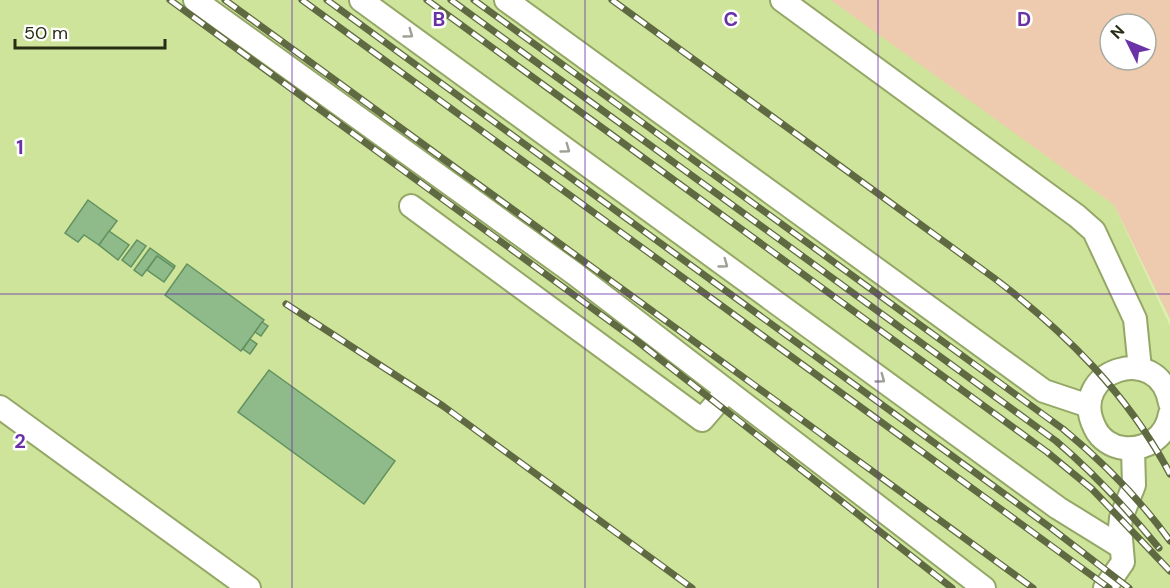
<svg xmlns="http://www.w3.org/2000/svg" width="1170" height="588" viewBox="0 0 1170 588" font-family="'DM Sans',sans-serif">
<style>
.built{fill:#cee49a}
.green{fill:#eecbae;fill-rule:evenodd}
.building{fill:#8ebb89;stroke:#63915f;stroke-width:1.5}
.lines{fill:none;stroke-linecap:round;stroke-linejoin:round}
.minor-casing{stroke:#94a767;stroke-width:26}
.minor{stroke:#fff;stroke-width:22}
.rail-casing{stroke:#5f6a43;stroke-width:7}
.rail{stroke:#fff;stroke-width:4.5;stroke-dasharray:14;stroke-linecap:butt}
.oneway{stroke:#9da095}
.grid{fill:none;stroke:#6b31a7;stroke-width:1.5;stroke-opacity:0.55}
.grid-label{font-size:20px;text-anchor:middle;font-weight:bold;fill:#6b31a7;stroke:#fff;stroke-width:5;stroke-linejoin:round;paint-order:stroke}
</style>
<rect width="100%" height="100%" fill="#dbf0ac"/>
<path class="built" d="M 0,0 L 834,0 L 1114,205 L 1170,326 L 1170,588 L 0,588 Z"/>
<path class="green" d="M 831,0 L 1170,0 L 1170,319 L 1114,205 ZM 1110,24 L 1146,24 L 1146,60 L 1110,60 Z"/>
<g class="building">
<path d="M 88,200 L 117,221 L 99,245 L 84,235 L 78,242 L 65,233 Z"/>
<path d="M 109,231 L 129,245 L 118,260 L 99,245 Z"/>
<path d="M 137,240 L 146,246 L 131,267 L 122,260 Z"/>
<path d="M 150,248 L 175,266 L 174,268 L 157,256 L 142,276 L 134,270 Z"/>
<path d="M 157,256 L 174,268 L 164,282 L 147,270 Z"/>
<path d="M 187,264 L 264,320 L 241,351 L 165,295 Z"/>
<path d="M 262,322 L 268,326 L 261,336 L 255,332 Z"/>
<path d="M 250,339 L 257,344 L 250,354 L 243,349 Z"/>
<path d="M 269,370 L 395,461 L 364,504 L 238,412 Z"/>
</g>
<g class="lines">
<defs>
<g id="minor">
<path d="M 195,0 L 575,274 L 984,588"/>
<path d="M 361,0 L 1058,508 L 1121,547"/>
<path d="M 506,0 L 1044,391 L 1089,406"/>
<path d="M 782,0 L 1077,216 L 1094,231 L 1135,319 L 1140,369"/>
<path d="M 411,206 L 702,420 L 727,391"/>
<path d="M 1170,403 C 1159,340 1066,371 1095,428 C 1100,439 1112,447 1124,448 C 1147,450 1166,437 1170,414"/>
<path d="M 0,407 L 249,588"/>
<path d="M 1105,588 L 1123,562 L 1120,528 L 1121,518 L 1134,485 L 1133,449"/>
</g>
</defs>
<use href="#minor" class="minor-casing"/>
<use href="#minor" class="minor"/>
<defs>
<g id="rail">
<path d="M 170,0 L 637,341 L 952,588"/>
<path d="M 225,0 L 1033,588"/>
<path d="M 302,0 L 1109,588"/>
<path d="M 327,0 L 1051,528 L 1129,588"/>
<path d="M 427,0 L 1047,452 L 1092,489 L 1170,571"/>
<path d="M 451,0 L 1056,441 C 1094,473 1127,509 1159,548"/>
<path d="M 474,0 L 1063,429 C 1103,462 1140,499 1170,541"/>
<path d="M 612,0 L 994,278 C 1065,332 1128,394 1170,474"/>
<path d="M 286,304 L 443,406 L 692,588"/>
</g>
</defs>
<use href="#rail" class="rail-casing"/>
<use href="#rail" class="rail"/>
</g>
<defs><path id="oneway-chevron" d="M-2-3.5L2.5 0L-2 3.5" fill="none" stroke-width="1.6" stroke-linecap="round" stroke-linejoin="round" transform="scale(1.5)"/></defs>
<g class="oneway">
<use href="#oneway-chevron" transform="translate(409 34) rotate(36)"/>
<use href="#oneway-chevron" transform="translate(566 149) rotate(36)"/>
<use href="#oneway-chevron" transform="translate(724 264) rotate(36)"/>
<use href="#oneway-chevron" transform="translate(881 379) rotate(36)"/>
</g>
<path class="grid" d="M 292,0 L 292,588M 585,0 L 585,588M 878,0 L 878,588M 0,294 L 1170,294"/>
<g class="grid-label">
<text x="439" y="26">B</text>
<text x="731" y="26">C</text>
<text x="1024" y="26">D</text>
<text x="20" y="154">1</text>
<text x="20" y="448">2</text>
</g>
<g transform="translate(1128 42) rotate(313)"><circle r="28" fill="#ffffff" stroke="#a8aba1" stroke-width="1.5"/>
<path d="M0-4.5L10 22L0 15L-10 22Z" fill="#6b31a7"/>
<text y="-9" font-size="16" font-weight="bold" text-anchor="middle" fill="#262d13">N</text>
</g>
<path d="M15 39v9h150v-9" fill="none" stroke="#262d13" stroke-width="3"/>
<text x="24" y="39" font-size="18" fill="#262d13" stroke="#ffffff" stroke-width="4.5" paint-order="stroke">50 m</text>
</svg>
